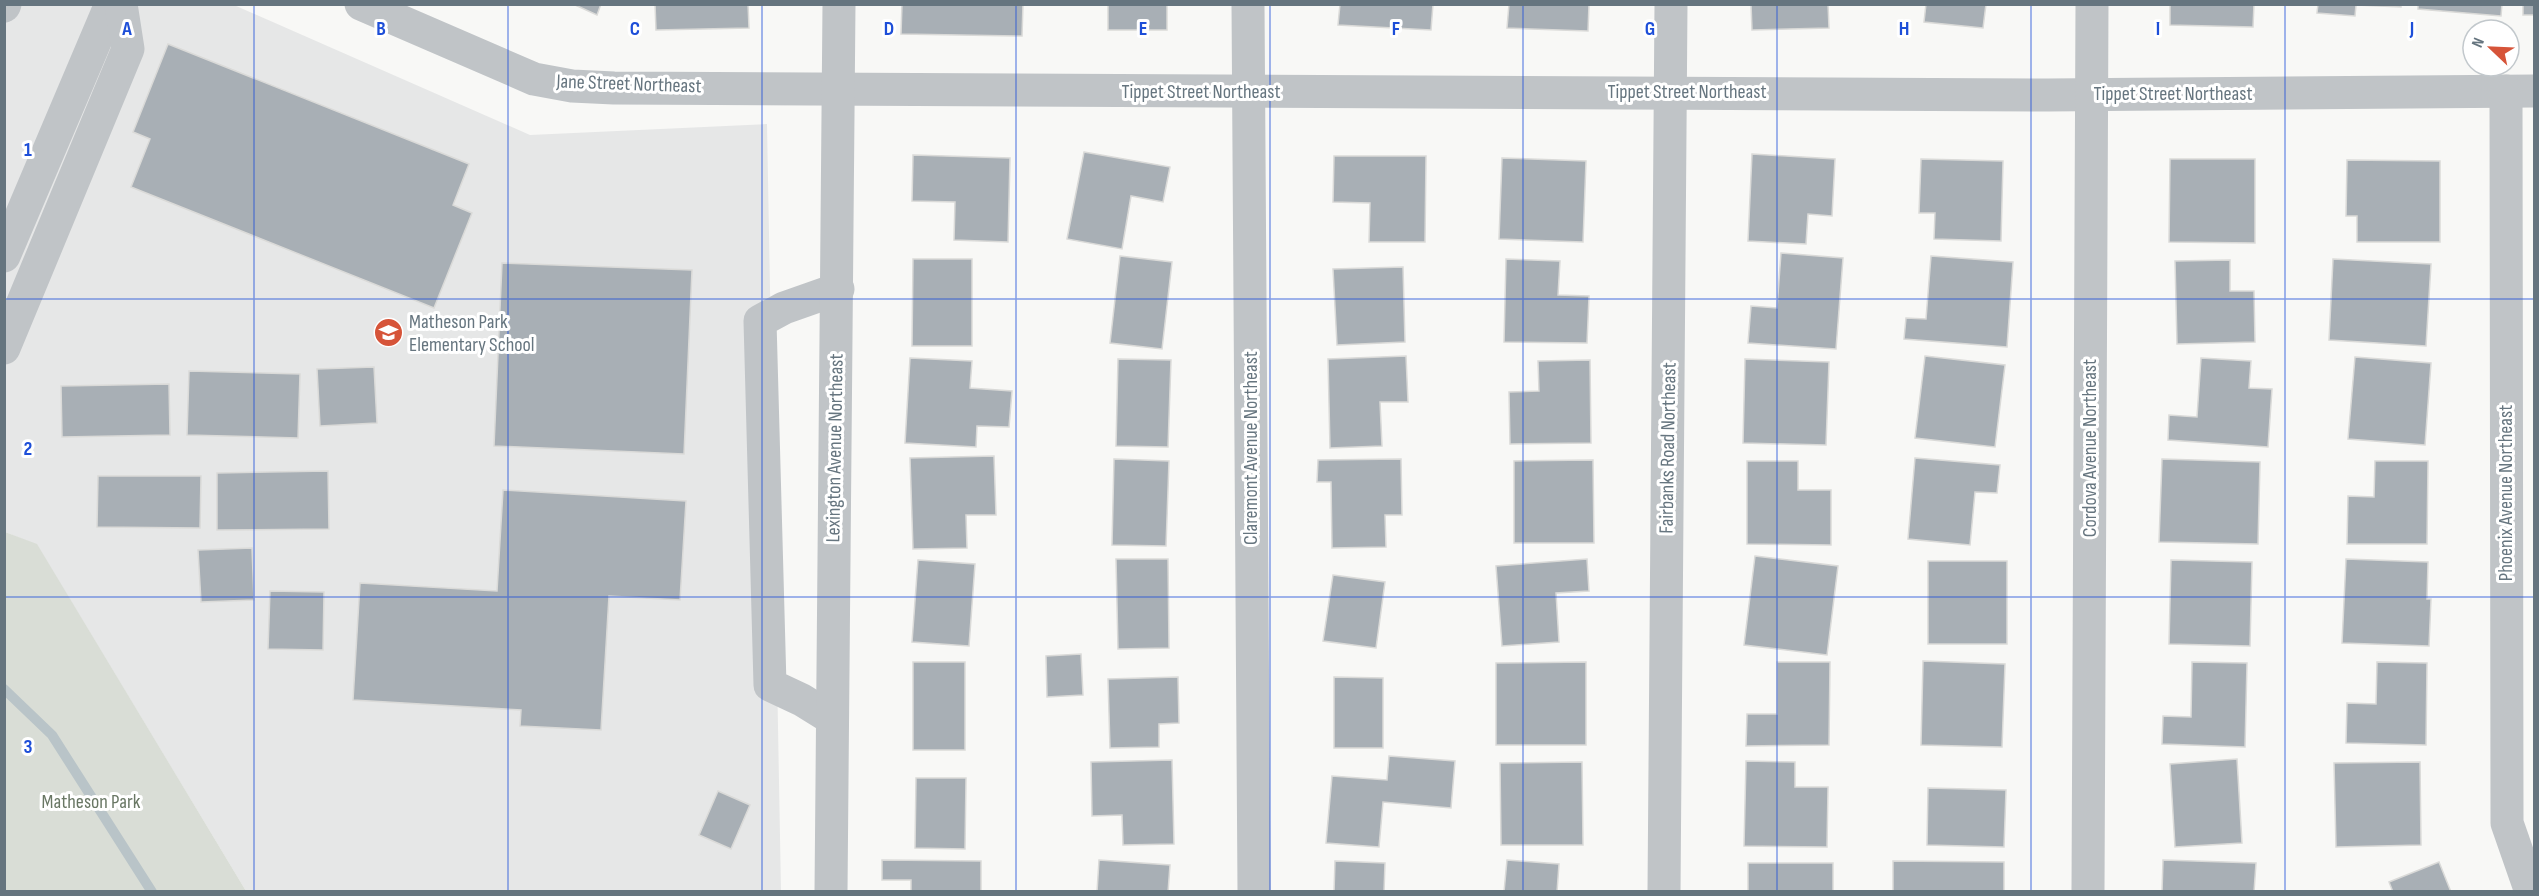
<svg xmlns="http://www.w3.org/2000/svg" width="2539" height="896" viewBox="0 0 2539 896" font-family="'Sofia Sans Condensed',sans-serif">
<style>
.built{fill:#e6e7e7}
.green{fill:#d9ddd6}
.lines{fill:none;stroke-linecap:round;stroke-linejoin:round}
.stream{stroke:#b9c4c8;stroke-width:10}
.building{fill:#a8afb5;stroke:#dadad8;stroke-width:1.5}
.minor{stroke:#c0c4c7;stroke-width:33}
.grid{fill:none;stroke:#1d4ed8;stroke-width:1.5;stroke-opacity:0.55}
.labels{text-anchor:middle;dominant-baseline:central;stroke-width:6;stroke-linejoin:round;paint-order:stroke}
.street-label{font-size:20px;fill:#66757f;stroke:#fff}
.poi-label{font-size:20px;fill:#66757f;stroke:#fff;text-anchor:start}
.park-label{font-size:20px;fill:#697764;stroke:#fff}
.grid-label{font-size:20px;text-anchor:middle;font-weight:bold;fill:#1d4ed8;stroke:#fff;stroke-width:6;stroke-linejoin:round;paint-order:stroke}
</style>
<rect width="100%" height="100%" fill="#f8f8f6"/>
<path class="built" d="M 4,5 L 234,5 L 530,135 L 767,124 L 781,891 L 246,891 L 37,545 L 5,532 Z"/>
<path class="green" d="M 5,532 L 37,544 L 246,891 L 5,891 Z"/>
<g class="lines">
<path class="stream" d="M 4,689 L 52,735 L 152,892"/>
</g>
<g class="building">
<path d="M 573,4 L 601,4 L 597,15 Z"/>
<path d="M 655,4 L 748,4 L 749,28 L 656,30 Z"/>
<path d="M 902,4 L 1023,4 L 1022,36 L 901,34 Z"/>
<rect x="1108" y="4" width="59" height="26"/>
<path d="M 1340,4 L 1433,4 L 1431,30 L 1338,25 Z"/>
<path d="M 1509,4 L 1589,4 L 1588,31 L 1507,28 Z"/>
<path d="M 1751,4 L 1828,4 L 1829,28 L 1752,30 Z"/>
<path d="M 1926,4 L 1986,4 L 1983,28 L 1924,22 Z"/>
<path d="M 2170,4 L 2254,4 L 2253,27 L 2170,25 Z"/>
<path d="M 2318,4 L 2401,4 L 2401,7 L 2356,5 L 2355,16 L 2317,13 Z"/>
<path d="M 2418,4 L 2502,4 L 2501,16 L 2418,9 Z"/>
<rect x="2523" y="4" width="11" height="11"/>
<path d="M 168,44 L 469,164 L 453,205 L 472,213 L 434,308 L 131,187 L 150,139 L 133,132 Z"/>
<path d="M 1084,152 L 1170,167 L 1163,202 L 1131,196 L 1122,249 L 1067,239 Z"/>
<path d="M 1752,154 L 1835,159 L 1832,216 L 1808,214 L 1806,244 L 1748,241 Z"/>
<path d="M 913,155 L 1010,158 L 1008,242 L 954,240 L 955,202 L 912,201 Z"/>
<path d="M 1334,156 L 1426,156 L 1425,242 L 1369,242 L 1370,203 L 1333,202 Z"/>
<path d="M 1502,158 L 1586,161 L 1583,242 L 1499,239 Z"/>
<path d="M 1921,159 L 2003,161 L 2001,241 L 1934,239 L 1935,213 L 1919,213 Z"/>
<path d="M 2170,159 L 2255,159 L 2255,243 L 2169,242 Z"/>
<path d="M 2347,160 L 2440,161 L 2440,242 L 2357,242 L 2357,216 L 2346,216 Z"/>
<path d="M 1781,253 L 1843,258 L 1836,349 L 1748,343 L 1751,306 L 1777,308 Z"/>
<path d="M 1120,256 L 1172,262 L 1162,349 L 1110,343 Z"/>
<path d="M 1931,256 L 2013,262 L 2007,347 L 1904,339 L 1906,318 L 1926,319 Z"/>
<path d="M 913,259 L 972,259 L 972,346 L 912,346 Z"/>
<path d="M 1506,259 L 1560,261 L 1558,295 L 1589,296 L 1587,343 L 1504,342 Z"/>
<path d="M 2333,259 L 2431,264 L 2426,346 L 2329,340 Z"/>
<path d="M 2230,260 L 2230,291 L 2254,291 L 2255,342 L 2177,344 L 2175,261 Z"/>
<path d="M 502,263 L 692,270 L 684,454 L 494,446 Z"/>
<path d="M 1403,267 L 1405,342 L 1337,345 L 1333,269 Z"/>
<path d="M 1406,356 L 1408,402 L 1380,402 L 1382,446 L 1330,448 L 1328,359 Z"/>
<path d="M 1925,356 L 2005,365 L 1995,447 L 1915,438 Z"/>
<path d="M 2355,357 L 2431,363 L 2425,445 L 2348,439 Z"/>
<path d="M 910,358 L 972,361 L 970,388 L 1012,391 L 1009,427 L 977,426 L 976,447 L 905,443 Z"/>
<path d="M 2201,358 L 2251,361 L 2249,388 L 2272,389 L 2268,447 L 2168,440 L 2169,415 L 2197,417 Z"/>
<path d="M 1118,359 L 1171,360 L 1168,447 L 1116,446 Z"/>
<path d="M 1745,359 L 1829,362 L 1826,445 L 1743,443 Z"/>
<path d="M 1590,360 L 1591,443 L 1510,444 L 1509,392 L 1539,391 L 1538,361 Z"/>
<path d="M 374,367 L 377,423 L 320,426 L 317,369 Z"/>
<path d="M 189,371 L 300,374 L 298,438 L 187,435 Z"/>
<path d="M 169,384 L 170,435 L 62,437 L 61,386 Z"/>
<path d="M 994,456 L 996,515 L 966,515 L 967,548 L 913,549 L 910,458 Z"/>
<path d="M 1915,458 L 2000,465 L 1997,493 L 1975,492 L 1970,545 L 1908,539 Z"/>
<path d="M 1114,459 L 1169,461 L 1166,546 L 1112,545 Z"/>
<path d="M 1401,459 L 1402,515 L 1385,515 L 1386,547 L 1332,548 L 1331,482 L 1317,482 L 1318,460 Z"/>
<path d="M 2162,459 L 2260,462 L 2258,544 L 2159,542 Z"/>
<path d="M 1593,460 L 1594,543 L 1514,543 L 1514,461 Z"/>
<path d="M 1747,461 L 1798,461 L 1798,490 L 1831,490 L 1831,545 L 1747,544 Z"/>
<path d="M 2375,461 L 2428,461 L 2427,544 L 2347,544 L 2348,496 L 2374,497 Z"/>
<path d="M 328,471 L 329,529 L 217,530 L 217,473 Z"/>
<path d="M 98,476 L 201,476 L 200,528 L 97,527 Z"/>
<path d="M 503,490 L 686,501 L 680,600 L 609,596 L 601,730 L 520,726 L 521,710 L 353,700 L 360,583 L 497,591 Z"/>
<path d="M 252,548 L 254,600 L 201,602 L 198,550 Z"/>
<path d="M 1755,556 L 1838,566 L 1827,655 L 1744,645 Z"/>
<path d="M 1116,559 L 1168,559 L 1169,648 L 1118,649 Z"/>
<path d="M 1587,559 L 1589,591 L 1556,593 L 1559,642 L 1502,646 L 1496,566 Z"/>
<path d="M 2346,559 L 2428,562 L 2427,599 L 2431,599 L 2429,646 L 2342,643 Z"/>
<path d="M 918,560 L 975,564 L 969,646 L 912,642 Z"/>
<path d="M 2171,560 L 2252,562 L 2250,646 L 2169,644 Z"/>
<rect x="1928" y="561" width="79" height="83"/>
<path d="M 1333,575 L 1385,582 L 1376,648 L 1323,641 Z"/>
<path d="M 270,591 L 324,592 L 323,650 L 268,649 Z"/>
<path d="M 1081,654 L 1083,695 L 1047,697 L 1046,656 Z"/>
<path d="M 1923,661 L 2005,664 L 2002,747 L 1921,745 Z"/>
<rect x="913" y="662" width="52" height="88"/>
<path d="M 1586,662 L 1586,745 L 1496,745 L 1496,663 Z"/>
<path d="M 1777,662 L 1830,662 L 1829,745 L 1746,746 L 1747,714 L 1777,714 Z"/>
<path d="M 2192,662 L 2247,663 L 2245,747 L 2162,744 L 2163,716 L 2191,717 Z"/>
<path d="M 2377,662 L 2427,663 L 2426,745 L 2346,743 L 2347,703 L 2376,704 Z"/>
<path d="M 1178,677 L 1179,723 L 1159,724 L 1159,747 L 1110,748 L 1108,679 Z"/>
<path d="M 1334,677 L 1383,678 L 1383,748 L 1334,748 Z"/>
<path d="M 1389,756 L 1455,761 L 1451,808 L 1383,802 L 1379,847 L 1326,843 L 1332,776 L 1387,780 Z"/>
<path d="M 2237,759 L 2242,843 L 2175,847 L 2170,764 Z"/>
<path d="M 1172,760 L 1174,844 L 1123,845 L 1122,815 L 1092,816 L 1091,762 Z"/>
<path d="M 1746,761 L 1795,762 L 1795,787 L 1828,787 L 1827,847 L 1744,846 Z"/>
<path d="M 1582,762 L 1583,845 L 1501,845 L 1500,763 Z"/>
<path d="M 2420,762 L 2421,845 L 2336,847 L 2334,763 Z"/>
<path d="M 916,778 L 966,778 L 965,849 L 915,848 Z"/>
<path d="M 1928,788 L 2006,790 L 2004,847 L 1927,845 Z"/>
<path d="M 718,791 L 750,805 L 731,849 L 699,835 Z"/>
<path d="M 882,860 L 981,861 L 981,892 L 911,892 L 911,880 L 882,880 Z"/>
<path d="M 1099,860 L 1170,865 L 1168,892 L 1097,892 Z"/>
<path d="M 1507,860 L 1559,864 L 1557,892 L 1504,892 Z"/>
<path d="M 2163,860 L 2256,863 L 2254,892 L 2162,892 Z"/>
<path d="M 1335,861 L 1385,863 L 1384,892 L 1334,892 Z"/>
<path d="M 1893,861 L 2004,862 L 2004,892 L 1893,892 Z"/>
<path d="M 2439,862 L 2451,892 L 2393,892 L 2389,882 Z"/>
<rect x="1748" y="863" width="85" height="29"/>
</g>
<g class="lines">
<g class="minor">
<path d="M 361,4 L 534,79 L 572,86 L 614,88 L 2048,95 L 2534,91"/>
<path d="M 1248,4 L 1254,892"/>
<path d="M 4,6 L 5,4"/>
<path d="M 2506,91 L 2507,823 L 2531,892"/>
<path d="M 4,256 L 111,4"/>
<path d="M 4,348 L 128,49 L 121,4"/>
<path d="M 831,718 L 802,700 L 770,685 L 760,321 L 784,308 L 838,289"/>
<path d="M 831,892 L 839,4"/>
<path d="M 1664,892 L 1671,4"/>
<path d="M 2088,892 L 2092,4"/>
</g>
</g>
<path class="grid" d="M 254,4 L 254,892M 508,4 L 508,892M 762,4 L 762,892M 1016,4 L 1016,892M 1270,4 L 1270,892M 1523,4 L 1523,892M 1777,4 L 1777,892M 2031,4 L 2031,892M 2285,4 L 2285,892M 4,299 L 2534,299M 4,597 L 2534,597"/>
<defs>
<symbol id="school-disc" viewBox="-11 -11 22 22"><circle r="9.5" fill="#d65439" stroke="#fff"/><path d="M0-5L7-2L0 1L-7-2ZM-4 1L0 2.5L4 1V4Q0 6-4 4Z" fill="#fff"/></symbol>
</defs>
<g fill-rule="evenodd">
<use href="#school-disc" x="372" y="316" width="33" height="33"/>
</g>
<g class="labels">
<g class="street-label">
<text transform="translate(629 84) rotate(2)">Jane Street Northeast</text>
<text x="1201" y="92">Tippet Street Northeast</text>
<text x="1687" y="92">Tippet Street Northeast</text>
<text x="2173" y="94">Tippet Street Northeast</text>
<text transform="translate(835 448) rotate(-89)">Lexington Avenue Northeast</text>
<text transform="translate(1251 448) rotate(-90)">Claremont Avenue Northeast</text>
<text transform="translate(1668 448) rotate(-89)">Fairbanks Road Northeast</text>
<text transform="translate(2090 448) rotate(-90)">Cordova Avenue Northeast</text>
<text transform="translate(2506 493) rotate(-90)">Phoenix Avenue Northeast</text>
</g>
<g class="poi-label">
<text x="409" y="322">Matheson Park<tspan x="409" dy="23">Elementary School</tspan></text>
</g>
<g class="park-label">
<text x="91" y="802">Matheson Park</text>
</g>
</g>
<g class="grid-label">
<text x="127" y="35">A</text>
<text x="381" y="35">B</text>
<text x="635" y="35">C</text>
<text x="889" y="35">D</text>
<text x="1143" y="35">E</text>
<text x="1396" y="35">F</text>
<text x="1650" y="35">G</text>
<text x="1904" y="35">H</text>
<text x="2158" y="35">I</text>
<text x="2412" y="35">J</text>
<text x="28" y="156">1</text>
<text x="28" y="455">2</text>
<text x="28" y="753">3</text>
</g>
<rect width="2539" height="896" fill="none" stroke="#66757f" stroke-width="12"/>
<g transform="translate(2491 48) rotate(293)"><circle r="28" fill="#ffffff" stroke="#c2c8cc" stroke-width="1.5"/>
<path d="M0-4.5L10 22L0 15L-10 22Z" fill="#d65439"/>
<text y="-9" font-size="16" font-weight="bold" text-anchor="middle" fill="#66757f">N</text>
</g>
</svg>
